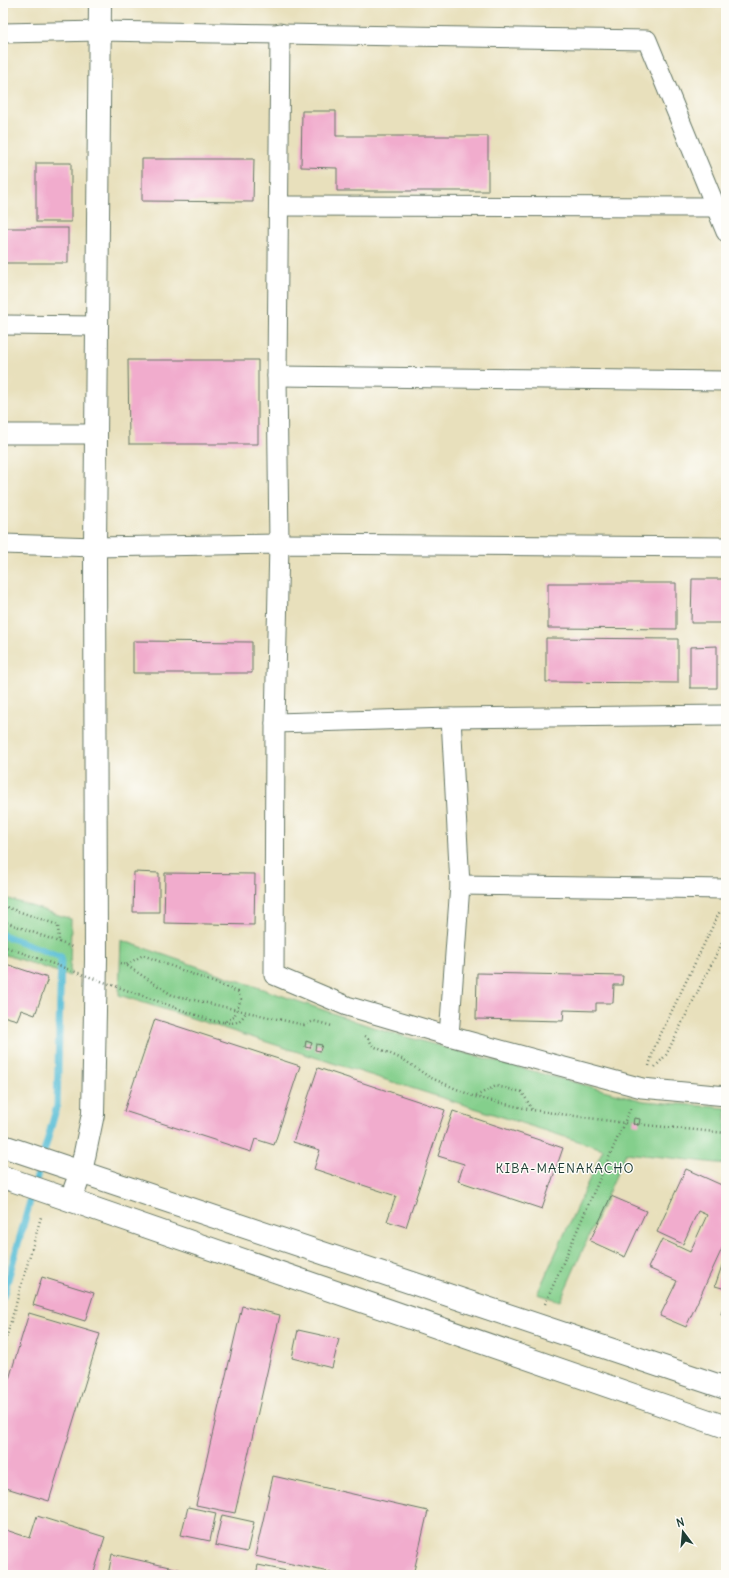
<svg xmlns="http://www.w3.org/2000/svg" width="729" height="1578" viewBox="0 0 729 1578" font-family="Delius,sans-serif">
<style>
.green{fill:#84cf8c;stroke:#528660}
.lines{fill:none;stroke-linecap:round;stroke-linejoin:round}
.stream{stroke:#58bed6;stroke-width:7}
.building{fill:#f1accd}
.street-casing{stroke:#657664;stroke-width:21}
.secondary-casing{stroke:#657664;stroke-width:24}
.path{stroke:#657664;stroke-width:2.5;stroke-dasharray:1 3;stroke-linecap:butt}
.street{stroke:#fff;stroke-width:19}
.secondary{stroke:#fff;stroke-width:22}
.path-bridge{stroke:#657664;stroke-width:2.5;stroke-dasharray:1 3;stroke-linecap:butt}
.labels{text-anchor:middle;dominant-baseline:central;stroke-width:3;stroke-linejoin:round;paint-order:stroke}
.quarter-label{font-size:13px;letter-spacing:1px;fill:#1f3d34;stroke:#fdfcf7}
</style>
<rect width="100%" height="100%" fill="#fdfcf7"/>
<filter id="ink" filterUnits="userSpaceOnUse"><feTurbulence type="fractalNoise" baseFrequency=".025" numOctaves="2"/><feDisplacementMap in="SourceGraphic" scale="8" xChannelSelector="R" yChannelSelector="G"/><feConvolveMatrix kernelMatrix="1 2 1 2 8 2 1 2 1" color-interpolation-filters="sRGB"/></filter>
<filter id="wash" filterUnits="userSpaceOnUse"><feTurbulence type="fractalNoise" baseFrequency=".012" numOctaves="4" result="noise"/><feDisplacementMap in="SourceGraphic" scale="16" xChannelSelector="R" yChannelSelector="G"/><feGaussianBlur stdDeviation="0.9" result="paint"/><feColorMatrix in="noise" values="0 0 0 0 0 0 0 0 0 0 0 0 0 0 0 0 0 1.4 0 .05"/><feComposite in="paint" operator="in"/></filter>
<g filter="url(#wash)">
<rect width="100%" height="100%" fill="#e8e0bc"/>
<g class="green">
<path d="M 3,897 L 71,919 L 70,976 L 3,954 Z"/>
<path d="M 121,940 L 384,1031 L 644,1101 L 726,1108 L 726,1164 L 626,1153 L 560,1301 L 537,1294 L 603,1149 L 119,995 Z"/>
</g>
<g class="lines">
<path class="stream" d="M 3,935 L 61,957 L 57,1106 L 3,1297"/>
</g>
<g id="blocks">
<g class="building">
<path d="M 302,111 L 336,111 L 336,136 L 488,136 L 488,191 L 337,191 L 337,168 L 301,167 Z"/>
<path d="M 142,159 L 254,159 L 253,202 L 142,201 Z"/>
<rect x="36" y="163" width="35" height="59"/>
<rect x="3" y="228" width="65" height="35"/>
<path d="M 128,360 L 258,360 L 258,444 L 129,444 Z"/>
<path d="M 692,579 L 726,579 L 726,623 L 691,623 Z"/>
<path d="M 548,583 L 676,583 L 676,629 L 548,628 Z"/>
<path d="M 546,638 L 678,639 L 678,683 L 546,682 Z"/>
<path d="M 133,641 L 252,642 L 252,673 L 133,673 Z"/>
<path d="M 717,646 L 717,688 L 690,688 L 690,647 Z"/>
<rect x="724" y="646" width="2" height="37"/>
<path d="M 134,872 L 159,873 L 159,912 L 133,912 Z"/>
<path d="M 165,873 L 255,874 L 254,925 L 164,923 Z"/>
<path d="M 3,963 L 48,978 L 35,1015 L 21,1010 L 17,1020 L 3,1016 Z"/>
<path d="M 477,973 L 623,976 L 622,985 L 614,985 L 613,1003 L 596,1003 L 596,1011 L 564,1010 L 563,1021 L 476,1019 Z"/>
<path d="M 155,1019 L 300,1066 L 274,1145 L 255,1139 L 251,1152 L 124,1111 Z"/>
<path d="M 306,1041 L 312,1043 L 310,1048 L 305,1047 Z"/>
<path d="M 316,1044 L 322,1045 L 320,1051 L 315,1050 Z"/>
<path d="M 318,1068 L 445,1110 L 406,1227 L 387,1221 L 396,1196 L 314,1169 L 320,1150 L 293,1142 Z"/>
<path d="M 453,1111 L 563,1148 L 542,1209 L 458,1181 L 464,1164 L 438,1156 Z"/>
<path d="M 634,1118 L 640,1119 L 639,1125 L 633,1124 Z"/>
<path d="M 686,1169 L 726,1187 L 726,1240 L 686,1327 L 660,1316 L 677,1281 L 648,1268 L 662,1239 L 690,1252 L 707,1215 L 698,1211 L 683,1244 L 657,1232 Z"/>
<path d="M 611,1196 L 646,1211 L 625,1257 L 590,1241 Z"/>
<path d="M 726,1254 L 726,1289 L 715,1286 Z"/>
<path d="M 42,1277 L 94,1293 L 85,1321 L 33,1305 Z"/>
<path d="M 726,1300 L 726,1316 L 721,1314 Z"/>
<path d="M 242,1306 L 280,1315 L 235,1513 L 196,1505 Z"/>
<path d="M 29,1313 L 100,1334 L 49,1501 L 3,1487 L 3,1399 Z"/>
<path d="M 298,1330 L 339,1339 L 332,1368 L 292,1358 Z"/>
<path d="M 273,1476 L 428,1511 L 413,1575 L 342,1575 L 255,1556 Z"/>
<path d="M 188,1507 L 216,1513 L 210,1541 L 181,1535 Z"/>
<path d="M 222,1515 L 254,1522 L 247,1552 L 215,1545 Z"/>
<path d="M 37,1516 L 105,1537 L 93,1575 L 3,1575 L 3,1529 L 30,1538 Z"/>
<path d="M 112,1554 L 200,1574 L 199,1575 L 108,1575 Z"/>
<path d="M 258,1565 L 301,1574 L 301,1575 L 256,1575 Z"/>
</g>
</g>
</g>
<g filter="url(#ink)">
<use href="#blocks" fill-opacity="0" stroke="#657664" stroke-width="1"/>
<g class="lines">
<defs>
<g id="street">
<path d="M 3,33 L 100,31 L 647,40 L 726,232"/>
<path d="M 280,33 L 277,376 L 279,544 L 275,723 L 274,975 L 347,1006 L 449,1036 L 642,1088 L 726,1096"/>
<path d="M 279,206 L 715,207"/>
<path d="M 3,325 L 97,326"/>
<path d="M 277,376 L 726,381"/>
<path d="M 3,434 L 96,434"/>
<path d="M 3,544 L 95,547 L 279,544 L 726,547"/>
<path d="M 275,723 L 451,718 L 726,715"/>
<path d="M 460,885 L 726,889"/>
<path d="M 449,1036 L 460,885 L 451,718"/>
</g>
<g id="secondary">
<path d="M 3,1146 L 726,1388"/>
<path d="M 3,1177 L 726,1427"/>
<path d="M 71,1199 L 81,1172 L 93,1114 L 96,959 L 95,547 L 100,3"/>
</g>
</defs>
<use href="#street" class="street-casing"/>
<use href="#secondary" class="secondary-casing"/>
<g class="path">
<path d="M 3,906 L 58,925 L 59,941"/>
<path d="M 3,921 L 72,947"/>
<path d="M 120,963 L 126,965 L 172,995 L 304,1025 L 314,1021 L 332,1026"/>
<path d="M 224,1022 C 235,1024 240,1023 246,1012"/>
<path d="M 365,1036 L 367,1037 L 373,1046 L 404,1060 L 429,1077 L 475,1097 L 532,1110 L 625,1123 L 726,1133"/>
<path d="M 649,1066 L 654,1048 L 720,911"/>
<path d="M 655,1067 L 666,1055 L 726,935"/>
<path d="M 476,1096 L 496,1086 L 522,1092 L 532,1109"/>
<path d="M 545,1304 L 631,1107"/>
<path d="M 3,1349 L 41,1217"/>
</g>
<use href="#street" class="street"/>
<use href="#secondary" class="secondary"/>
<path class="path-bridge" d="M 3,946 L 213,1021 L 224,1022 L 234,1017 L 241,999 L 238,992 L 143,955 L 126,965"/>
</g>
</g>
<g class="labels">
<g class="quarter-label">
<text x="565" y="1168">KIBA-MAENAKACHO</text>
</g>
</g>
<rect width="729" height="1578" fill="none" stroke="#fdfcf7" stroke-width="16"/>
<g transform="translate(683 1532) rotate(344)" stroke="#fdfcf7" stroke-width="3" paint-order="stroke">
<path d="M0-3L7 15L0 10L-7 15Z" fill="#1f3d34"/>
<text y="-6" font-size="11" font-weight="bold" text-anchor="middle" fill="#1f3d34">N</text>
</g>
</svg>
